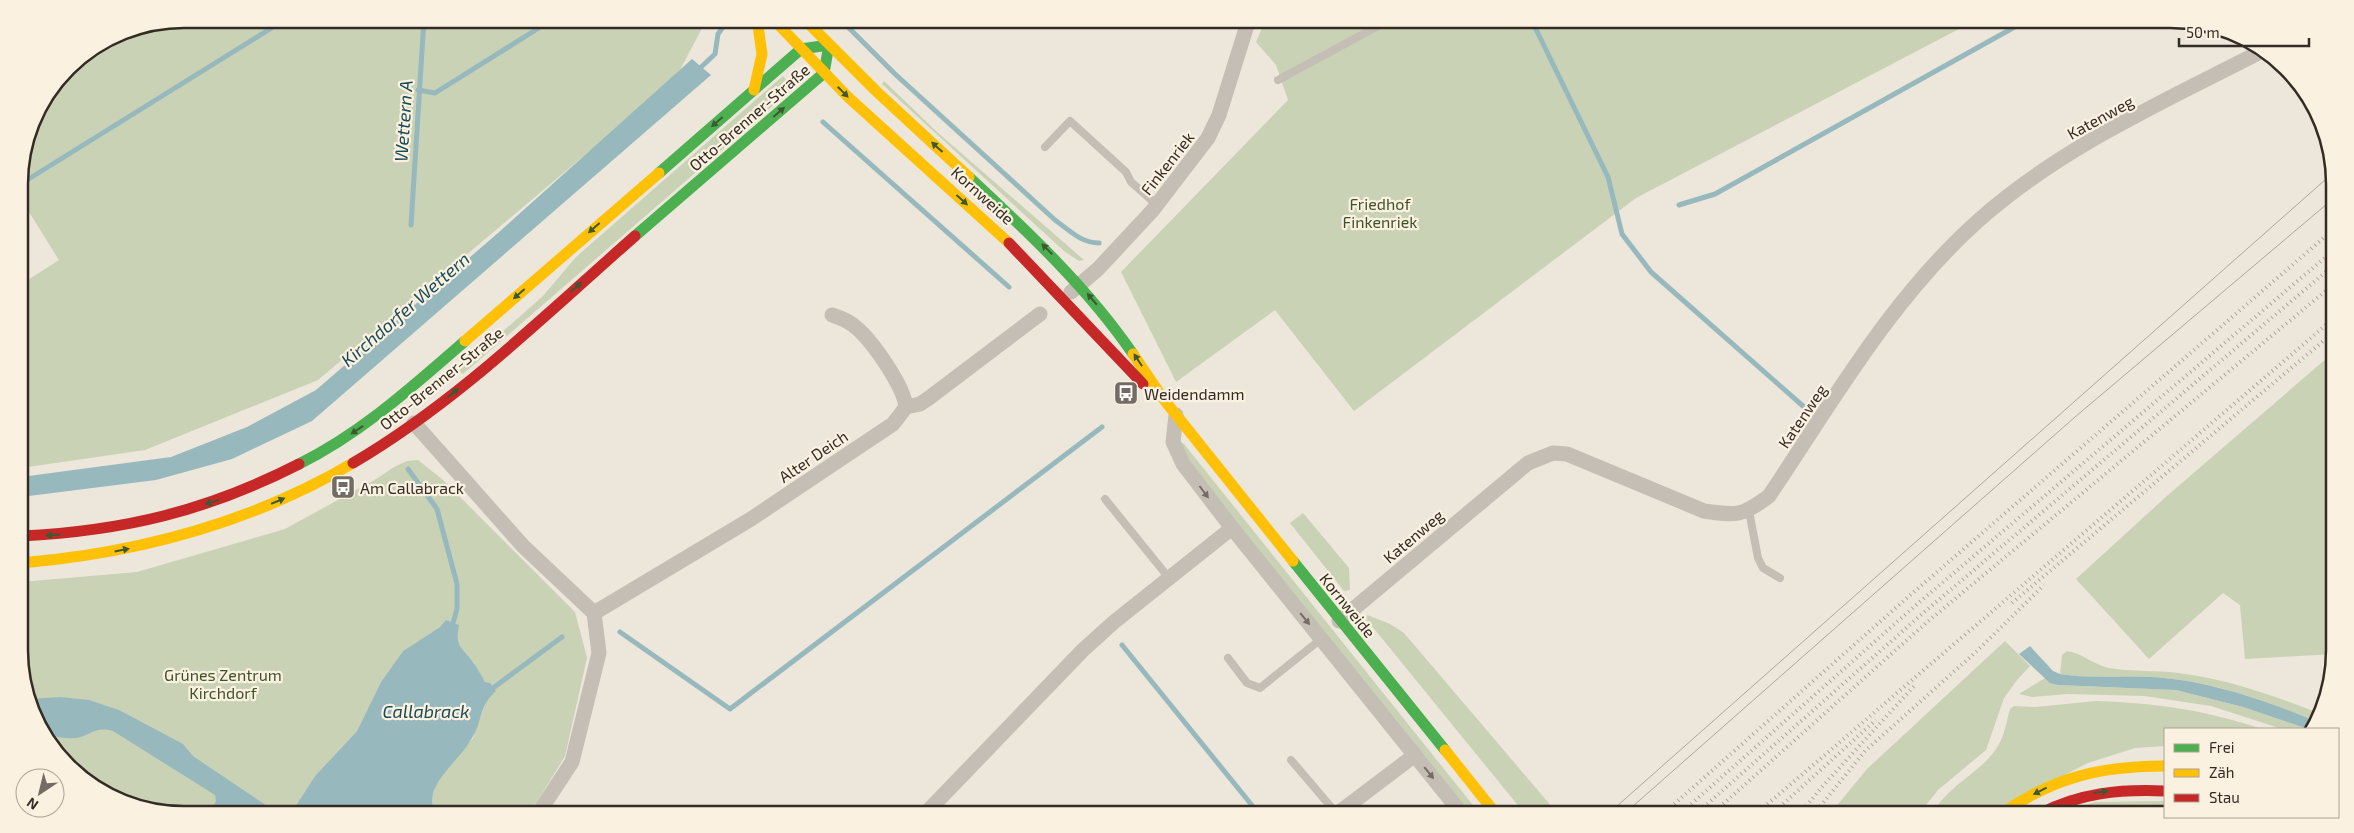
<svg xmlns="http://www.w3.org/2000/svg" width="2354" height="833" viewBox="0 0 2354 833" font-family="'Exo 2',sans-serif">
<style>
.green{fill:#c9d2b4}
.water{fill:#97b9bd}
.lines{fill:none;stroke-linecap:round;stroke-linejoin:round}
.stream{stroke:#97b9bd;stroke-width:5}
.lane{stroke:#c4beb5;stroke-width:8}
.street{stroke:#c4beb5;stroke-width:15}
.fast{stroke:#4caf50;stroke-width:11}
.slow{stroke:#ffc107;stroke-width:11}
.jam{stroke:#c62828;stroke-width:11}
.tram{stroke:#aca69f;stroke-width:1}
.rail{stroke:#aca69f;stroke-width:4;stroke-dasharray:1 4;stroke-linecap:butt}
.oneway{fill:#3c5933}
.oneway2{fill:#756d65}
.labels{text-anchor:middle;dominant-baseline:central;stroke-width:4.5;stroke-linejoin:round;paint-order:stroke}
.street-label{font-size:16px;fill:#342b24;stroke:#faf1e1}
.park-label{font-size:16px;fill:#3d5327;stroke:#faf1e1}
.poi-label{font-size:16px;fill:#342b24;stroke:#faf1e1;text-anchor:start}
.water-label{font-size:18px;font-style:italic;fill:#184b57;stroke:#faf1e1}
.rim{fill:none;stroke:#342b24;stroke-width:2.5}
</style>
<rect width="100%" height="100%" fill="#ece6db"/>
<g class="green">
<path d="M 183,19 L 707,19 L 675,79 L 318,380 L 145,450 L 21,468 L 20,285 L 59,260 L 19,196 L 19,172 L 36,110 L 75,60 L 120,31 Z"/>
<path d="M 1266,19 L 1978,19 L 1636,198 L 1354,411 L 1275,310 L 1176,382 L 1121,272 L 1288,100 L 1276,65 L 1256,42 Z"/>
<path d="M 783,76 L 793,88 L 463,374 L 458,371 L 543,296 L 576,257 Z"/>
<path d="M 884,81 L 937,132 L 1084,260 L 1079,261 L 1064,251 L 882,84 Z"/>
<path d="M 2334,352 L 2335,654 L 2245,659 L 2240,605 L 2223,593 L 2149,659 L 2076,579 L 2168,495 Z"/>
<path d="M 1181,442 L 1184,444 L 1480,814 L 1468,814 L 1187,462 L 1180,444 Z"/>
<path d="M 418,460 L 443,480 L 575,612 L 587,658 L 565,756 L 537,802 L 526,814 L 433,814 L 433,795 L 435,787 L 451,763 L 473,738 L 487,699 L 485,682 L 473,662 L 459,648 L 457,637 L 440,627 L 403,651 L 381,682 L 357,731 L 315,776 L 301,800 L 289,813 L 183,814 L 131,806 L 60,758 L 22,682 L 21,582 L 137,572 L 285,529 L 378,478 L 394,467 L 407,461 Z"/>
<path d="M 1303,513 L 1349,568 L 1350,590 L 1344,591 L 1290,523 Z"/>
<path d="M 1367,615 L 1390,624 L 1404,633 L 1558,814 L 1525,814 L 1367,620 Z"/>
<path d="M 2005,641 L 2030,666 L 2017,680 L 2004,698 L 1986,750 L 1938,790 L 1919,814 L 1830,814 L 1867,769 Z"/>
<path d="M 2067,651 C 2082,653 2094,665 2109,668 C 2132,672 2155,670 2178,673 C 2227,679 2275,696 2321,714 L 2317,722 C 2266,700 2208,680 2151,677 C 2121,675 2090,679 2060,674 L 2062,655 Z"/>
<path d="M 2045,678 L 2058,685 L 2176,690 L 2243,707 L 2308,729 L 2282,729 L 2211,706 L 2145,696 L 2067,694 L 2032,697 L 2019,694 Z"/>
<path d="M 2096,701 C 2155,703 2205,710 2262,729 L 2165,729 L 2165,746 L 2135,748 L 2088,763 L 1989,814 L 1932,814 C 1947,787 1976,775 1994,752 C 2004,739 2006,724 2010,709 L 2014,706 L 2035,707 Z"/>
<path d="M 2165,801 L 2165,814 L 2057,814 L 2095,802 Z"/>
</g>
<g class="water">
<path d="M 692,59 L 711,75 L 312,421 L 232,459 L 156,480 L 21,497 L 21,477 L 171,457 L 247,427 L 316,390 L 498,233 Z"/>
<path d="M 446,620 L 459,625 C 455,647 460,645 472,661 C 477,667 481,675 485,682 L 490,683 L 496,691 C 478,707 483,721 472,738 C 462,756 445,768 435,788 C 431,796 433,805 433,814 L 285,814 L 294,809 L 315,776 L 357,731 L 381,682 L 403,651 L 440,627 Z"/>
<path d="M 2030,646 L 2053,671 L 2060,674 C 2090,679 2121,675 2151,677 C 2207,680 2266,700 2317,722 L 2313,729 L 2308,729 L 2243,707 L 2176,690 L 2058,685 L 2050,683 L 2019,654 Z"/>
<path d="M 60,697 L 89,700 L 119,710 L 183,744 L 193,756 L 279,814 L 242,814 L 231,806 L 225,808 L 218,814 L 210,814 L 216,801 L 215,795 L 113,731 C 96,727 95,732 81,737 C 70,740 59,737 48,735 L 30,699 Z"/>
</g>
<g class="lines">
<g class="stream">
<path d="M 840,19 L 895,74 L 1055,220 C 1069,230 1081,243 1099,243"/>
<path d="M 1531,19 L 1608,177 L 1622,234 L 1651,272 L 1803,406"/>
<path d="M 697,71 L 715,54 L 718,34 L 728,20"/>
<path d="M 418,90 L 435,93 L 553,19"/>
<path d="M 823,122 L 1009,287"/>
<path d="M 19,185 L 286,19"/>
<path d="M 1679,205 L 1715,194 L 2029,19"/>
<path d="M 411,225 L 424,19"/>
<path d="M 408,469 L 437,509 L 457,584 L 457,609 L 453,623"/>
<path d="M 620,632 L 730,709 L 1102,427"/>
<path d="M 1122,645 L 1259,814"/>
<path d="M 493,688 L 562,637"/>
</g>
<g class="lane">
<path d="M 1278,80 L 1391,19"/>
<path d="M 1045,147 L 1070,121 L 1126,172 L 1131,182 L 1157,205"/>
<path d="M 1105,499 L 1169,578"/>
<path d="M 1749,511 L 1758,558 L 1763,568 L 1780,578"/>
<path d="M 1228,658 L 1247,683 L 1260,688 L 1321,639"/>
<path d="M 1291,760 L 1337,814"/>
</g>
<g class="street">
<path d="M 1071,292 L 1098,269 L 1152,211 L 1208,138 L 1219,115 L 1249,19"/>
<path d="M 832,315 C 842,318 852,323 859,330 C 875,345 904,387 906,407"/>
<path d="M 1176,415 L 1173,442 L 1183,464 L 1232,528 L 1462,814"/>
<path d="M 414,423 L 523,546 L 594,613"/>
<path d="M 594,613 L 751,519 L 893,424 L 906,407 L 920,404 L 929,398 L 1040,314"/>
<path d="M 1339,621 L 1528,463 L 1553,453 L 1567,454 L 1704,511 C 1737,516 1742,516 1769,496 C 1833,401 1892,297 1979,220 C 2061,147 2163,102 2260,52"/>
<path d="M 538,814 L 572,762 L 599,653 L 594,613"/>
<path d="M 925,814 L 1083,650 L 1114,622 L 1232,528"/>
<path d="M 1337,814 L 1415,755"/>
</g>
<g class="fast">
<path d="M 659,173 L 801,49 L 829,45"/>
<path d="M 969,177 C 1028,232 1087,287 1133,354"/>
<path d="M 635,236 L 824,73 L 829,45"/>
<path d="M 299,464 C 362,433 413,386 465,341"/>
<path d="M 1293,561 L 1445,750"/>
</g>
<g class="slow">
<path d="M 773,19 L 848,97 L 1009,243"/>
<path d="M 804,19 L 876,91 L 969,177"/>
<path d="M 754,90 L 762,54 L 757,19"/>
<path d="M 465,341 L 659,173"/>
<path d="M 1133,354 L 1165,401 L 1293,561"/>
<path d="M 21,563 C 138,553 251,523 353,463"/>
<path d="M 1445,750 L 1496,814"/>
<path d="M 2001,814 C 2054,777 2101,766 2165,766"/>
</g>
<g class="jam">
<path d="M 1009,243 L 1143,384"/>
<path d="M 353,463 C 457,402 545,315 635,236"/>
<path d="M 21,536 C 124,531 207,511 299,464"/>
<path d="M 2039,814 C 2079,793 2120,789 2165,791"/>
</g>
<g class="tram">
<path d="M 1608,814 L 2334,172"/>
<path d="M 1624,814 L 2075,417 L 2334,198"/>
</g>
<g class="rail">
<path d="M 2012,603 L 2334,332"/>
<path d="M 1663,814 L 1908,597 L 2334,229"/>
<path d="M 1680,814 L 1915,606 L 2334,250"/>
<path d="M 1696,814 L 1922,614 L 2334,265"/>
<path d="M 1712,814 L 1926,623 L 2334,284"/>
<path d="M 1756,814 L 2334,318"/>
<path d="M 1772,814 L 1876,720"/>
<path d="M 1800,814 L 1821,788 L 1915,685"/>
<path d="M 1814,814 L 1865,751 L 1977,651 L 2044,585"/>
</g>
</g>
<defs><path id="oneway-solid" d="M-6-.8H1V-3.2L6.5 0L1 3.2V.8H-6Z" transform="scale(1.25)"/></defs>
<g class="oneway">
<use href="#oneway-solid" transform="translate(843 92) rotate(45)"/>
<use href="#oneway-solid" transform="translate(779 112) rotate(-41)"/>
<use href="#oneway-solid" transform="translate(717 122) rotate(139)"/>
<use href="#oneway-solid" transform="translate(937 147) rotate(-138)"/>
<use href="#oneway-solid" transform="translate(962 200) rotate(42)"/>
<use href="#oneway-solid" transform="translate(594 228) rotate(139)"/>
<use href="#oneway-solid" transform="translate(1047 249) rotate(-134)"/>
<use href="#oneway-solid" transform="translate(576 287) rotate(-41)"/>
<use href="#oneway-solid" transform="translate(519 294) rotate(139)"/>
<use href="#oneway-solid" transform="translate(1092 299) rotate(-130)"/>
<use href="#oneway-solid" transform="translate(1138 360) rotate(-123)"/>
<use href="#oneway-solid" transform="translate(453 393) rotate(-40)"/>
<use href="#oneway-solid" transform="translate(357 430) rotate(146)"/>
<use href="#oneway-solid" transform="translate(278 501) rotate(-23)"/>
<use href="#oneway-solid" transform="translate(212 502) rotate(162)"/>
<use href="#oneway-solid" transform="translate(53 535) rotate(177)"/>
<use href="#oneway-solid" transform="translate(122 550) rotate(-11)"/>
<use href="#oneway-solid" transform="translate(2040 791) rotate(153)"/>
<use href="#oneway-solid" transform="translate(2101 792) rotate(-8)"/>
</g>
<g class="oneway2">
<use href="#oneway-solid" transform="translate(1204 492) rotate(53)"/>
<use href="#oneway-solid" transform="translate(1305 619) rotate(51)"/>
<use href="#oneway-solid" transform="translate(1429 773) rotate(51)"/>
</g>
<defs>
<symbol id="bus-square" viewBox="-11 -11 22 22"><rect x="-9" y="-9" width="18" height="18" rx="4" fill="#746c64" stroke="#faf1e1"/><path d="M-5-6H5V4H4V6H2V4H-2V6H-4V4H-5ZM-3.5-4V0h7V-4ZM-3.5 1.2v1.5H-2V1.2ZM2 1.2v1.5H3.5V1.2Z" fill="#fff"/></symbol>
</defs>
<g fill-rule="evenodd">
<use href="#bus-square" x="1112" y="379" width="28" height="28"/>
<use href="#bus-square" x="329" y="473" width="28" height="28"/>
</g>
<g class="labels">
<g class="street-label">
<text transform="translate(749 117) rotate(-41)">Otto-Brenner-Straße</text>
<text transform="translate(2100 117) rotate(-29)">Katenweg</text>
<text transform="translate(1167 163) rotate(-52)">Finkenriek</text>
<text transform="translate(983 195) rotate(42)">Kornweide</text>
<text transform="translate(441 378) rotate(-39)">Otto-Brenner-Straße</text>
<text transform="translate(1802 416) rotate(-56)">Katenweg</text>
<text transform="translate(813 456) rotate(-34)">Alter Deich</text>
<text transform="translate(1413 536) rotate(-40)">Katenweg</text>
<text transform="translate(1348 605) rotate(51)">Kornweide</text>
</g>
<g class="park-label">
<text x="1380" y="203">Friedhof<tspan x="1380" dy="18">Finkenriek</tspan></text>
<text x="223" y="674">Grünes Zentrum<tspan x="223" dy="18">Kirchdorf</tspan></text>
</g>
<g class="poi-label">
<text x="1144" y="393">Weidendamm</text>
<text x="360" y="487">Am Callabrack</text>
</g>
<g class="water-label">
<text transform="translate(403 121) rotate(-86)">Wettern A</text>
<text transform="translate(405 309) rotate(-41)">Kirchdorfer Wettern</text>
<text x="426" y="711">Callabrack</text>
</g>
</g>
<path d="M0 0H2354V833H0ZM184 28H2170A156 156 0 0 1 2326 184V650A156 156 0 0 1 2170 806H184A156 156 0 0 1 28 650V184A156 156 0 0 1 184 28Z" fill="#faf1e1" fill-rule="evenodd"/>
<path class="rim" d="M184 28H2170A156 156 0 0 1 2326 184V650A156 156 0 0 1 2170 806H184A156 156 0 0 1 28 650V184A156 156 0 0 1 184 28Z"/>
<rect x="2164" y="728" width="175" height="90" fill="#faf1e1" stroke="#aba295"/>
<rect x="2174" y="744" width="25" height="8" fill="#4caf50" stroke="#aba295"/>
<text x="2209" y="753" font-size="15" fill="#342b24">Frei</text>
<rect x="2174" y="769" width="25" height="8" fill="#ffc107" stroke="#aba295"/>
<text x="2209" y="778" font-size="15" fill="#342b24">Zäh</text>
<rect x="2174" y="794" width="25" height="8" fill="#c62828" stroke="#aba295"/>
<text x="2209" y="803" font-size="15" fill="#342b24">Stau</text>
<g transform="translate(40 793) rotate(215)"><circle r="24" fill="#faf1e1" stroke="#aba295"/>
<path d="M0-4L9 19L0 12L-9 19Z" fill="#746c64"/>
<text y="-8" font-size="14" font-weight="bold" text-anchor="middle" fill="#342b24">N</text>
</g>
<path d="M2179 38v8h130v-8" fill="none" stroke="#342b24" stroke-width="2.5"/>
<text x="2186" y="38" font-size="15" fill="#342b24" stroke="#faf1e1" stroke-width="4" paint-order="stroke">50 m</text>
</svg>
